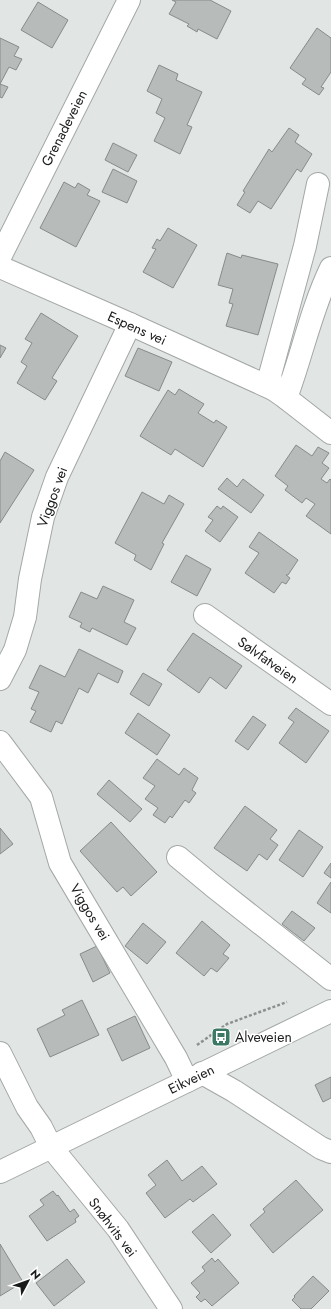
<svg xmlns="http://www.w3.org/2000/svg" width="331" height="1309" viewBox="0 0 331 1309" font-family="Jost,sans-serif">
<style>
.building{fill:#b7bbb9;stroke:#878b89}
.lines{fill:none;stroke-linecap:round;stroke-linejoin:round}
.minor-casing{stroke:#a3a7a6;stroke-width:24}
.secondary-casing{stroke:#a3a7a6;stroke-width:24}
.path{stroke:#8d908f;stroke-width:2.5;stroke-dasharray:3 2;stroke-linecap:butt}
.minor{stroke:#fff;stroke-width:22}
.secondary{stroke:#fff;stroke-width:22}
.labels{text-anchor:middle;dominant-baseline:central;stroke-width:3;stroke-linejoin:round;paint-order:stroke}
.street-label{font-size:14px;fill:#191b1a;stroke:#fff}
.poi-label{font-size:14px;fill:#191b1a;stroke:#fff;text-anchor:start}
</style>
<rect width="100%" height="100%" fill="#e1e5e3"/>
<g class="building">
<path d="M 172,0 L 210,0 L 231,11 L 217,39 L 198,29 L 197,32 L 187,26 L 189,24 L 169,14 L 176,2 Z"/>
<path d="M 38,2 L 68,20 L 52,48 L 21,30 Z"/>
<path d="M 317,28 L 331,38 L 331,72 L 321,87 L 324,88 L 319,95 L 302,84 L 306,79 L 290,68 Z"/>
<path d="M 0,38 L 19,47 L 14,56 L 22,59 L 16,70 L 9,67 L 0,84 L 8,87 L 2,98 L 0,97 Z"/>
<path d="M 159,65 L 178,74 L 176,80 L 202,92 L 187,125 L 192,127 L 180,154 L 154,141 L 165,118 L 156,113 L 162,99 L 147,91 Z"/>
<path d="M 289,128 L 299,135 L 295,142 L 312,154 L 301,172 L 297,169 L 271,209 L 258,201 L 250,213 L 237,205 L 245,192 L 243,191 L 269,149 L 272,152 Z"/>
<path d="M 113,143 L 137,155 L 128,172 L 105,160 Z"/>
<path d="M 113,169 L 137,181 L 127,203 L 102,192 Z"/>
<path d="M 64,182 L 75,188 L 78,183 L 90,190 L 87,195 L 100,201 L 76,247 L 40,228 Z"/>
<path d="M 168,228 L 197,245 L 173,288 L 143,272 L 156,249 L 152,248 L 157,239 L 160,241 Z"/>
<path d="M 227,253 L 241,258 L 242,255 L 278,264 L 258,335 L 226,326 L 233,304 L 229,303 L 233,289 L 218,285 Z"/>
<path d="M 41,313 L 78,336 L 52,378 L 57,381 L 45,400 L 17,383 L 27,366 L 21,362 L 32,343 L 25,339 Z"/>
<path d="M 0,345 L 6,348 L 0,358 Z"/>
<path d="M 138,348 L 172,362 L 159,391 L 125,376 Z"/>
<path d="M 179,389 L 204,404 L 198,413 L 214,423 L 216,420 L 227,427 L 203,467 L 175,449 L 171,455 L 140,436 L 168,390 L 175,395 Z"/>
<path d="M 296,445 L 312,456 L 318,447 L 329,453 L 322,463 L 329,468 L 321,479 L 327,483 L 330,479 L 331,480 L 331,534 L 306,516 L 315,504 L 306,498 L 302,503 L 285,490 L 288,486 L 275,476 Z"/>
<path d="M 5,452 L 34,470 L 0,523 L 0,461 Z"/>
<path d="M 227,478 L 237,487 L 243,479 L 264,495 L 251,513 L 218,489 Z"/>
<path d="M 142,492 L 164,504 L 169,495 L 184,504 L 162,543 L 164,544 L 151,570 L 134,560 L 136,555 L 115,543 Z"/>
<path d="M 217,506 L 221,509 L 223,506 L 238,517 L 220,542 L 205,531 L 213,520 L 208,517 Z"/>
<path d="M 259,532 L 298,560 L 288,575 L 286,575 L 290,578 L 286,584 L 282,582 L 274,593 L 245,573 L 259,553 L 249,547 Z"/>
<path d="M 186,555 L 211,569 L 197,596 L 171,582 Z"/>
<path d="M 103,586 L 134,600 L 124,622 L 136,628 L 127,645 L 92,628 L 90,632 L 80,627 L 82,623 L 69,617 L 81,592 L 97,599 Z"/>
<path d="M 193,633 L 242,666 L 226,689 L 210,677 L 199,693 L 167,670 Z"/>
<path d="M 79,649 L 123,671 L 118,683 L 98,673 L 88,693 L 79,688 L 62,724 L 56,721 L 51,732 L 30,722 L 36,711 L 31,709 L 39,692 L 29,688 L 40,665 L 65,677 Z"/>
<path d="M 143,673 L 162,684 L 149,706 L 130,694 Z"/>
<path d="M 296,708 L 329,731 L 306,763 L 279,743 L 294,722 L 288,718 Z"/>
<path d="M 138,713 L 170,735 L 157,755 L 125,733 Z"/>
<path d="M 253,716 L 266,725 L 248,750 L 235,741 Z"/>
<path d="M 157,759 L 179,775 L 184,768 L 198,778 L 192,790 L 196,793 L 189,803 L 185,800 L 172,818 L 170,816 L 165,823 L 153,815 L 158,808 L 145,799 L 155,786 L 143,778 Z"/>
<path d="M 109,780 L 142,809 L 130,822 L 97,794 Z"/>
<path d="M 245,806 L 277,830 L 270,839 L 278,845 L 267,860 L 259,854 L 247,871 L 214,848 Z"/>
<path d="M 111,822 L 157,872 L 131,896 L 123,887 L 117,892 L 80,851 Z"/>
<path d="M 0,828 L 13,844 L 0,854 Z"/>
<path d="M 299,830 L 323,847 L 303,877 L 279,860 Z"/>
<path d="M 331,863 L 331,878 L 324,873 Z"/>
<path d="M 331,882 L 331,913 L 317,903 Z"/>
<path d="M 292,911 L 315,928 L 304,941 L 282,924 Z"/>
<path d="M 202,921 L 230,945 L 223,954 L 229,958 L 217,972 L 211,968 L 204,976 L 176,953 Z"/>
<path d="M 143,923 L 166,942 L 147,964 L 125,946 Z"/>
<path d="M 97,946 L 110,973 L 93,982 L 80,954 Z"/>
<path d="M 82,1000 L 99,1035 L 50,1057 L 37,1029 L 65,1015 L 62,1010 Z"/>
<path d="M 135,1016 L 150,1048 L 122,1061 L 107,1029 Z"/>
<path d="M 331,1077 L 331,1098 L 323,1102 L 315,1085 Z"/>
<path d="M 167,1160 L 182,1181 L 202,1166 L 217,1184 L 193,1202 L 190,1199 L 165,1218 L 146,1193 L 156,1185 L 148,1175 Z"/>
<path d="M 296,1180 L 323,1210 L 273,1253 L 250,1225 L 265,1212 L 263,1209 Z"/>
<path d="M 53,1191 L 57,1196 L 58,1195 L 70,1212 L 74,1209 L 79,1216 L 75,1219 L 76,1222 L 47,1241 L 29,1216 L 44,1205 L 40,1200 Z"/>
<path d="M 213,1214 L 231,1235 L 211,1253 L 192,1232 Z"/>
<path d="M 0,1244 L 23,1282 L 0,1296 Z"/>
<path d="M 212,1258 L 215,1262 L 218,1259 L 239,1283 L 212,1306 L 205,1299 L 201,1302 L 196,1297 L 200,1293 L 191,1283 L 205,1271 L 202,1267 Z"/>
<path d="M 67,1259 L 85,1282 L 54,1306 L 36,1283 Z"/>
<path d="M 313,1276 L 329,1291 L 311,1309 L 301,1309 L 292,1300 L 295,1297 L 294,1296 Z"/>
</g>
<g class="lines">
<defs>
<g id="minor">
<path d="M 0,257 L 129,0"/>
<path d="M 0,267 L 130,324 L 273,389 L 286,398 L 331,433"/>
<path d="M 273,389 L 270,375 L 305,246 L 318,184"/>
<path d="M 286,398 C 302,355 311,310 331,268"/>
<path d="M 205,615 L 331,704"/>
<path d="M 0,679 L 15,650 L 25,617 L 30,579 L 43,517 L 57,477 L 130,324"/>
<path d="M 0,742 L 41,797 L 60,863 L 176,1058 L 187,1081"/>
<path d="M 178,857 L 213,886 L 331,979"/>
<path d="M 0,1053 L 27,1107 L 41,1127 L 51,1147 L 118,1229 L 171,1309"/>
<path d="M 202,1073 L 234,1091 L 321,1148 L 331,1152"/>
</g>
<path id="secondary" d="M 0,1172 L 331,1011"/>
</defs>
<use href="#minor" class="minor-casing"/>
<use href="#secondary" class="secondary-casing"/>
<path class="path" d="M 197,1045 L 227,1024 L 287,1002"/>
<use href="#minor" class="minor"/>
<use href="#secondary" class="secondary"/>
</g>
<defs>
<symbol id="bus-square" viewBox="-11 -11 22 22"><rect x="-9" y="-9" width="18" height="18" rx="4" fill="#3c7965" stroke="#fff"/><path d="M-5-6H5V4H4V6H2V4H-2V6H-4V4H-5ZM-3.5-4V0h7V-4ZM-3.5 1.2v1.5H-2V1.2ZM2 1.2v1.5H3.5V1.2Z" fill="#fff"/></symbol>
</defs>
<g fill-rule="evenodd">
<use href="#bus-square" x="210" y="1026" width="22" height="22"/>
</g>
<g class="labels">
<g class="street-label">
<text transform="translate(64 128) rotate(-63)">Grenadeveien</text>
<text transform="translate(137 328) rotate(24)">Espens vei</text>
<text transform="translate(52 497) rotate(-70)">Viggos vei</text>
<text transform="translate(268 660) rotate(35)">Sølvfatveien</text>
<text transform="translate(90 912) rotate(59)">Viggos vei</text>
<text transform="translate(191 1079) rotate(-26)">Eikveien</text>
<text transform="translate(113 1227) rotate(53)">Snøhvits vei</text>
</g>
<g class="poi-label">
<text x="235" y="1037">Alveveien</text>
</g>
</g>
<g transform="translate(28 1281) rotate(49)" stroke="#ffffff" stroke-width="3" paint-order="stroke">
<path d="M0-3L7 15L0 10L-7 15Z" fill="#191b1a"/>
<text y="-6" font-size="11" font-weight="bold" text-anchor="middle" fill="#191b1a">N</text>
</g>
</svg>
